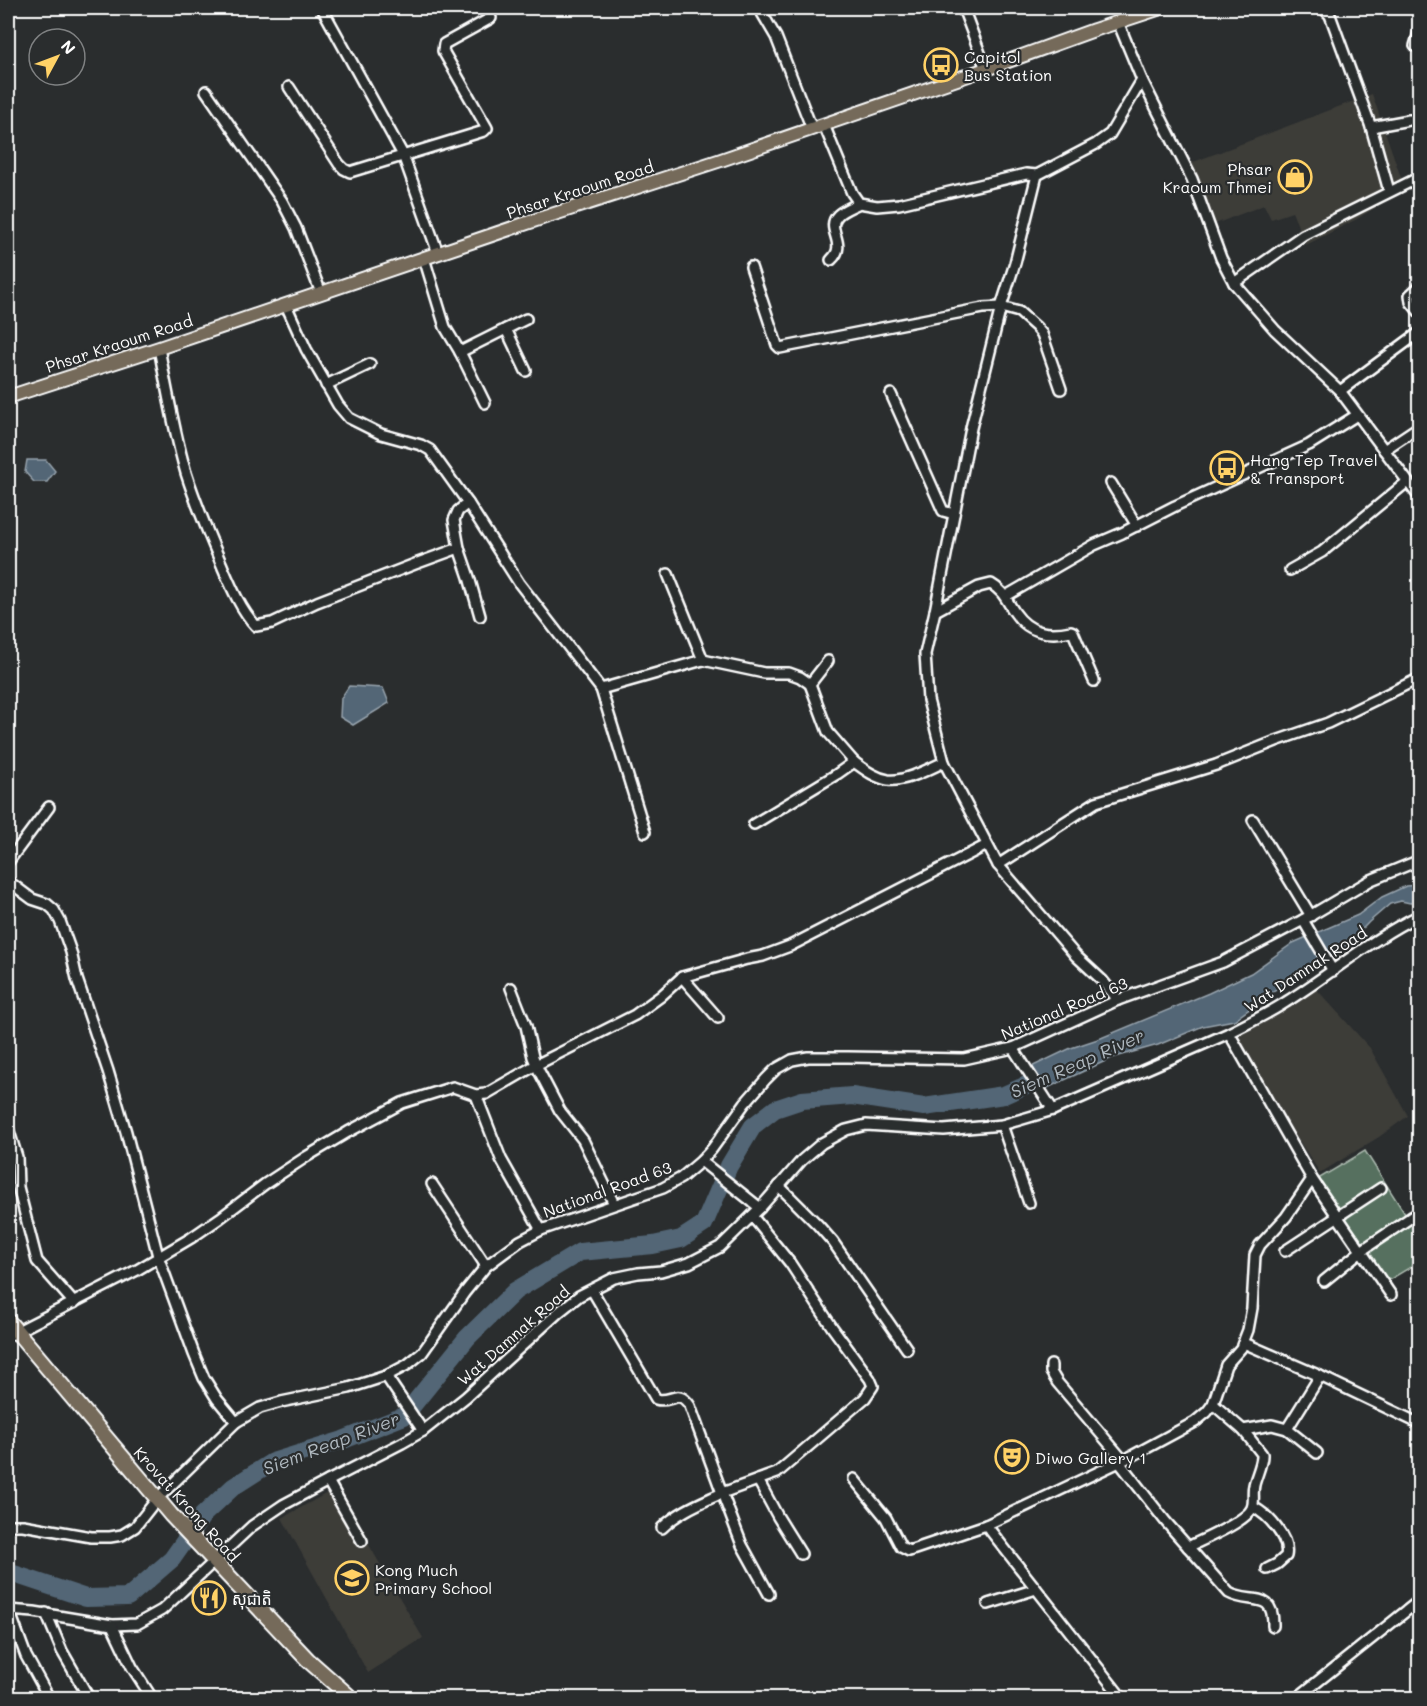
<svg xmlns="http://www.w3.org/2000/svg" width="1427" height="1706" viewBox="0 0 1427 1706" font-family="Mali,'Noto Sans Khmer',sans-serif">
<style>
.built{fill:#3c3c38}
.green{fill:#56705e;stroke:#aab8ae;stroke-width:1.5}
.water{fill:#526676;stroke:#97a3ad;stroke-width:1.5}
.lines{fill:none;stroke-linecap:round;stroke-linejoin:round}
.river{stroke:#526676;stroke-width:18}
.minor-casing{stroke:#fff;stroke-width:14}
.major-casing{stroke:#fff;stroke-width:16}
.highway-casing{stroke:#fff;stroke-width:18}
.minor{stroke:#2a2d2e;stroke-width:9}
.major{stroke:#746a5a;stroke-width:12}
.highway{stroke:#746a5a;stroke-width:14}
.labels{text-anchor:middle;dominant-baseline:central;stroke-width:4.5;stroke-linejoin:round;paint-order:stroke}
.poi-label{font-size:16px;fill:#fff;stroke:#2a2d2e;text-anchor:start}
.street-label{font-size:16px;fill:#fff;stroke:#2a2d2e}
.water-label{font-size:18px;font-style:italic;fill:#b1bac1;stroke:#2a2d2e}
</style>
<rect width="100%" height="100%" fill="#2a2d2e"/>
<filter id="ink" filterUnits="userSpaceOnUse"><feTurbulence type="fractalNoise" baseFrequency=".0167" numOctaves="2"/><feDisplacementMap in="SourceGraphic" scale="12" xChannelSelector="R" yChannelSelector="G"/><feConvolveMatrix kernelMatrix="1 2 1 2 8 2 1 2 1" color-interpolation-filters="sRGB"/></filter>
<g filter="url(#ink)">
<g class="built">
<path d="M 1372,94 L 1405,189 L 1357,219 L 1306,245 L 1292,212 L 1271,219 L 1264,205 L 1210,226 L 1183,166 Z"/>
<path d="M 1311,983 L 1370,1048 L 1408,1116 L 1379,1137 L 1320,1173 L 1231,1036 Z"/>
<path d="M 336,1488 L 423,1638 L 368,1673 L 282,1518 Z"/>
</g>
<path class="green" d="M 1365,1151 L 1419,1236 L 1419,1262 L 1379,1286 L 1313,1182 Z"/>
<g class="water">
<path d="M 27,460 L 46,460 L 55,471 L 47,482 L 34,482 L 25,472 Z"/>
<path d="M 349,686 L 383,688 L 389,703 L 353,725 L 340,717 L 341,698 Z"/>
<path d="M 1419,885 L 1419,901 L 1410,903 L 1401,901 L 1390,904 L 1369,922 L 1344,948 L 1327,959 L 1308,967 L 1234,1020 L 1203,1026 L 1158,1045 L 1112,1058 L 1045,1089 L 1031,1067 L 1071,1048 L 1101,1038 L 1209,993 L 1251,973 L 1293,943 L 1358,915 L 1382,897 L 1406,886 Z"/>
</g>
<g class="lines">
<path class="river" d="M 8,1574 L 14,1574 L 86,1598 L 128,1597 L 172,1559 L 203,1515 L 233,1487 L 272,1462 L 343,1440 L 404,1416 L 467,1338 L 515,1291 L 580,1252 L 653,1245 L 681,1239 L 704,1224 L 729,1166 L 753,1126 L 775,1109 L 802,1100 L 852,1096 L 924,1107 L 1004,1095 L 1051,1074"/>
<defs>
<g id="minor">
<path d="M 322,8 L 403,155 L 438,253"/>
<path d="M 759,8 L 776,37 L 812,129"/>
<path d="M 963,8 L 986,69"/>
<path d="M 1323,8 L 1330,15 L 1371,127 L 1389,191"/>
<path d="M 1118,22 L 1142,80 L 1192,179 L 1221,258 L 1234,283 L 1275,330 L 1340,391 L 1420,498"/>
<path d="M 1415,46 L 1420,29"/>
<path d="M 289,87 L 339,164 L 344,169 L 350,172 L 484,131 L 487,128 L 443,51 L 444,44 L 491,18"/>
<path d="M 206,91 L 282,201 L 296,228 L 321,293"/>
<path d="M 824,125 L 852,193 L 859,203 L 877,206 L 899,204 L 1026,174 L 1037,175"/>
<path d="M 1371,127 L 1409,120 L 1420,120"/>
<path d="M 424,258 L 445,327 L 460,352 L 485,403"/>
<path d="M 831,260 C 849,244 824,229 838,215 C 843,210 852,207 859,203"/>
<path d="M 751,267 L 777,345 L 780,348 L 983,308 L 1001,307 L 1019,312 L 1036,327 L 1042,334 L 1061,389"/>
<path d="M 1234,283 L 1303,235 L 1420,177"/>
<path d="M 1420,286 L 1410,295 L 1411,302 L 1420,313"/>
<path d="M 286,305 L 306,349 L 338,405 L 349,418 L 381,434 L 421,445 L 430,450 L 468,503 L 519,583 L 601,689 L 703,660 L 764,673 L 789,673 L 800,677 L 810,684"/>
<path d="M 506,329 L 526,371"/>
<path d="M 159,348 C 167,390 174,432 186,473 C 196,504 208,533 221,563 C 230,584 240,609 256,626 L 272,623 L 317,602 L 415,564 L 459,548"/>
<path d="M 460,352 L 526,319"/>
<path d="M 326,385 L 370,364"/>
<path d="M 1340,391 L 1420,332"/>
<path d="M 891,394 L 943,511 L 954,514"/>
<path d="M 1384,450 L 1420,426"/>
<path d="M 1111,483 L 1137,526"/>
<path d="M 468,503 L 458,511 L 454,520 L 459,548 L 469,577 L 480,616"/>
<path d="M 1290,570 L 1322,552 L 1407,482"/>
<path d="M 668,574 L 703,660"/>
<path d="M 1006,596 L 1094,545 L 1122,533 L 1175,506 L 1309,445 L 1357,415"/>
<path d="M 935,611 L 979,587 L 991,584 C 1004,591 1007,602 1015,613 C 1029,633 1048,636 1071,631 L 1073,632 L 1094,681"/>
<path d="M 828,661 L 810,684 L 828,732 L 854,762"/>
<path d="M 601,689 L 645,832"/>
<path d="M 1253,820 L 1311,916"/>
<path d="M 754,824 L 837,774 L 854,762 C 864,769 875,778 888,780 C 905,782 929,769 944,762"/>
<path d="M 8,862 L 49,807"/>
<path d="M 998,865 L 1096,802 L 1216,765 L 1276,741 L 1328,723 L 1420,678"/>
<path d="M 8,881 L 32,899 L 47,904 L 54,910 L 60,921 L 71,952 L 77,979 L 108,1071 L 126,1132 L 158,1256 L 194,1354 L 204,1378 L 217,1399 L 236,1422"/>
<path d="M 1303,920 L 1333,971"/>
<path d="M 682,977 L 718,1018"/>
<path d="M 511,988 L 526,1026 L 533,1057 L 539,1071 L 560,1111 L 583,1140 L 614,1204"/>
<path d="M 1118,1000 L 1103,981 L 1076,956 L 998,865 L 944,762 L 928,700 L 925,654 L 935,611 L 971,428 L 1001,307 L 1015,263 L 1037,175 L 1096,144 L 1110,134 L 1142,80"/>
<path d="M 1229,1033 L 1312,1179 L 1391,1295"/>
<path d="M 1013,1048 L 1053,1110"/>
<path d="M 476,1095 L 501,1159 L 541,1230"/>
<path d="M 1002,1125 L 1029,1203"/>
<path d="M 8,1128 L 17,1157 L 18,1187 L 37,1261 L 74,1303"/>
<path d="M 701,1161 L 760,1208"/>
<path d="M 432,1184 L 486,1266"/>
<path d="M 779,1186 L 818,1225 L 833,1242 L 907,1349"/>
<path d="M 1285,1251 L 1381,1188"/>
<path d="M 1324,1281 L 1361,1251 L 1413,1216"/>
<path d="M 592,1290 L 656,1399 C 671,1404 678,1387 690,1406 L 722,1493 L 777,1473 L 865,1398 L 873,1386 L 870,1379 L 832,1327 L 790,1263 L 752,1216"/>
<path d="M 8,1336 L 137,1270 L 191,1238 L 220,1218 L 265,1184 L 306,1157 L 348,1132 L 402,1103 L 453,1087 L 476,1095 L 486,1094 L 536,1065 L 635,1015 L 661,996 L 682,977 L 747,959 L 763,956 L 790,946 L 987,845"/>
<path d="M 1244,1343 L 1320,1376 L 1416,1422"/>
<path d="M 1051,1365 L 1051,1372 L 1057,1382 L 1123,1460"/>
<path d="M 386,1376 L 423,1431"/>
<path d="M 1287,1429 L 1320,1376"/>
<path d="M 1243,1430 L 1272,1425 L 1287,1429 L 1317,1453"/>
<path d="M 1119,1462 L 1166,1522 L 1229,1593 C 1250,1605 1274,1589 1273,1626"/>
<path d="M 854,1479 L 886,1518 L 901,1547 L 909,1551 L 986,1525 L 1130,1457 L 1195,1422 L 1207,1412 L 1213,1404 L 1226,1365 L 1241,1348 L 1248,1330 L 1252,1308 L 1255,1255 L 1260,1245 L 1286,1217 L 1312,1179"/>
<path d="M 758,1480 L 778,1517 L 801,1554"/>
<path d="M 328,1481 L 362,1541"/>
<path d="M 1253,1507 C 1267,1514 1290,1538 1286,1556 L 1277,1564 L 1267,1569"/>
<path d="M 8,1525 L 23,1525 L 91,1537 L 110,1537 L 122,1535 L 135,1527 L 157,1499 L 236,1422 L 260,1408 L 281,1402 L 349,1388 L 386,1376 L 407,1365 L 422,1353 L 465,1292 L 486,1266 L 520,1241 L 541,1230 L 663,1188 L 681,1178 L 701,1161 L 712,1149 L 745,1103 L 766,1079 L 776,1069 L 792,1060 L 808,1057 L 848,1057 L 964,1059 L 1013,1048 L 1118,1000 L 1223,962 L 1303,920 L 1371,880 L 1420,860"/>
<path d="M 986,1525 L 1122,1698"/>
<path d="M 662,1528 C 679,1511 701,1503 722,1493 L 742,1545 L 769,1594"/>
<path d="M 1188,1547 C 1202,1540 1246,1522 1252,1508 C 1255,1501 1252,1493 1254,1485 C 1256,1476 1263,1462 1262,1454 L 1243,1430 L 1213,1404"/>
<path d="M 988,1604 L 1036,1589"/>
<path d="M 8,1610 L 34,1612 L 112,1625 L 137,1624 L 162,1610 L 252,1526 L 283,1505 L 328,1481 L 402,1443 L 423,1431 L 466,1397 L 559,1312 L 579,1296 L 614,1278 L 638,1273 L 661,1271 L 689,1263 L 720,1247 L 760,1208 L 802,1160 L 822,1143 L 846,1130 L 866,1125 L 944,1130 L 1002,1125 L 1053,1110 L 1229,1033 C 1248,1023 1268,1014 1286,1002 C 1331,974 1372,938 1420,915"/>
<path d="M 9,1610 L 26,1656 L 49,1698"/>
<path d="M 46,1613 L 62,1651 L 89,1698"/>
<path d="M 112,1625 L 132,1667 L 152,1698"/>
<path d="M 1297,1698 L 1420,1600"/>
</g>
<path id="major" d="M 8,397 L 159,348 L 542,218 L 718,161 L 986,69 L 1094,30 L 1161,8"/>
<path id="highway" d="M 8,1321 L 171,1515 L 308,1660 L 351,1698"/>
</defs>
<use href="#minor" class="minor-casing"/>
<use href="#major" class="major-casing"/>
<use href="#highway" class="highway-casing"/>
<use href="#minor" class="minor"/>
<use href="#major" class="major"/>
<use href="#highway" class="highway"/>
</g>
</g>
<defs>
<symbol id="bus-ring" viewBox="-11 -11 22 22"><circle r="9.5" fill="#2a2d2e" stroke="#ffd166" stroke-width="1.5"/><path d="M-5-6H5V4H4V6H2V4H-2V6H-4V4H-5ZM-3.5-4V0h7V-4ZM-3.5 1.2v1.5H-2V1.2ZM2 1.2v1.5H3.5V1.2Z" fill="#ffd166"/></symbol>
<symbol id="shop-ring" viewBox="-11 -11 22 22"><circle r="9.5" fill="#2a2d2e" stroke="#ffd166" stroke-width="1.5"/><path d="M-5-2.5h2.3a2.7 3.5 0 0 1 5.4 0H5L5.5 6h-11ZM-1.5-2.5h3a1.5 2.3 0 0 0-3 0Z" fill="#ffd166"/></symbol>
<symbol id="theatre-ring" viewBox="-11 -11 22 22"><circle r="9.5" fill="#2a2d2e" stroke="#ffd166" stroke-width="1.5"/><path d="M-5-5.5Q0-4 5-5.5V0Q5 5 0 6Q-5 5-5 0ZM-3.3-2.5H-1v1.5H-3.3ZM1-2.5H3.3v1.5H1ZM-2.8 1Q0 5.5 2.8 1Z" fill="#ffd166"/></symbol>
<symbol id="school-ring" viewBox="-11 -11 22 22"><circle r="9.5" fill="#2a2d2e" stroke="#ffd166" stroke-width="1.5"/><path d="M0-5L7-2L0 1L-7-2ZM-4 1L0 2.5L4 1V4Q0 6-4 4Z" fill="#ffd166"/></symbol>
<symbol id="restaurant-ring" viewBox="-11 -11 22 22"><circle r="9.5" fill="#2a2d2e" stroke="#ffd166" stroke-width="1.5"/><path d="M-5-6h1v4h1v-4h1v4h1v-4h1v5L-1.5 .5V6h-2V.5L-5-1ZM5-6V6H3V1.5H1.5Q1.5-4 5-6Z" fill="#ffd166"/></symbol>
</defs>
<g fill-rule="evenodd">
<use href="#bus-ring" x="922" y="46" width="38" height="38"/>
<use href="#shop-ring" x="1276" y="158" width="38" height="38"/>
<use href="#bus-ring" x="1208" y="449" width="38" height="38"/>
<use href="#theatre-ring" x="993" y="1438" width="38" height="38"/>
<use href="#school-ring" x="333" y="1559" width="38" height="38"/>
<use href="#restaurant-ring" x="190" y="1579" width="38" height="38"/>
</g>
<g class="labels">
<g class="poi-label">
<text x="964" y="56">Capitol<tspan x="964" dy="18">Bus Station</tspan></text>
<text x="1272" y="168" text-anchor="end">Phsar<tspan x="1272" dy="18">Kraoum Thmei</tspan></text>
<text x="1250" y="459">Hang Tep Travel<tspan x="1250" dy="18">&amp; Transport</tspan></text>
<text x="1035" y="1457">Diwo Gallery 1</text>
<text x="375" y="1569">Kong Much<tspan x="375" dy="18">Primary School</tspan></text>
<text x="232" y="1598">សុជាតិ</text>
</g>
<g class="street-label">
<text transform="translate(580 189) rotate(-18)">Phsar Kraoum Road</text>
<text transform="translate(119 343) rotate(-18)">Phsar Kraoum Road</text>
<text transform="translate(1305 969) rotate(-33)">Wat Damnak Road</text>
<text transform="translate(1064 1008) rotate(-23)">National Road 63</text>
<text transform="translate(607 1189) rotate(-20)">National Road 63</text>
<text transform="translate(513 1335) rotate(-41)">Wat Damnak Road</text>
<text transform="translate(187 1504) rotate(48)">Krovat Krong Road</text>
</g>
<g class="water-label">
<text transform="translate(1077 1063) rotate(-24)">Siem Reap River</text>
<text transform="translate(331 1443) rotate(-21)">Siem Reap River</text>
</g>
</g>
<rect width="1427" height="1706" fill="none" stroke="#2a2d2e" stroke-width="30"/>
<rect x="15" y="15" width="1397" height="1676" fill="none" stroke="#fff" stroke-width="2" filter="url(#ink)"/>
<g transform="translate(57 57) rotate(49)"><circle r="28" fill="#2a2d2e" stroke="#7f8182" stroke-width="1.5"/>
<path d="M0-4.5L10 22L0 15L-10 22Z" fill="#ffd166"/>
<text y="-9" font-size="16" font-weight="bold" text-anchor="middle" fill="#ffffff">N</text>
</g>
</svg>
